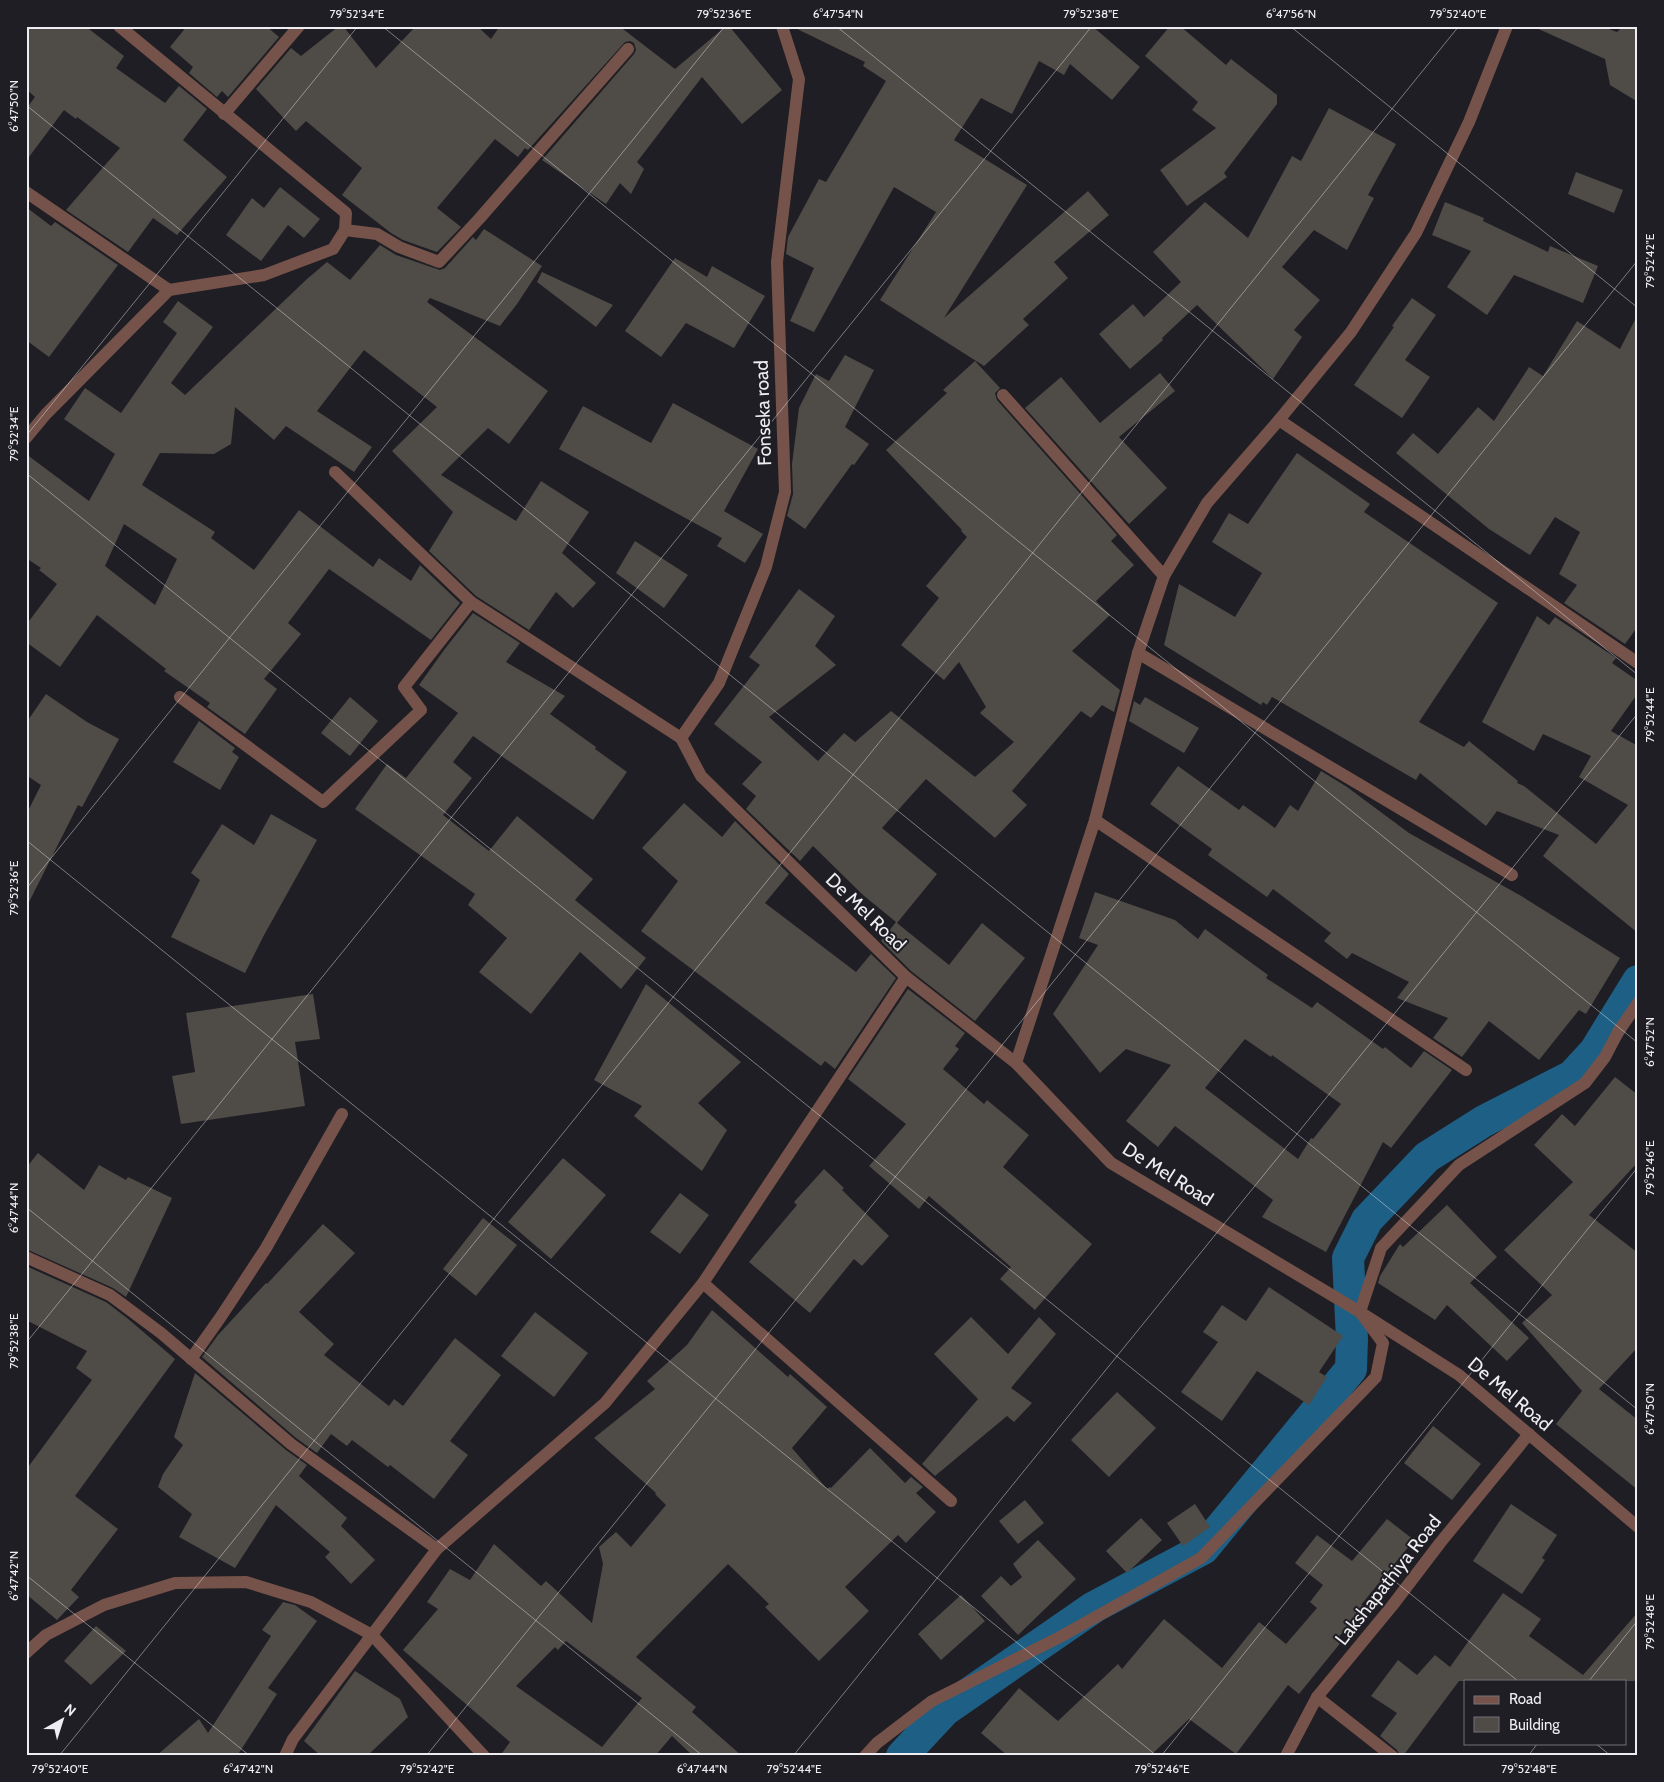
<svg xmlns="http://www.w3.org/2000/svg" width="1664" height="1782" viewBox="0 0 1664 1782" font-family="Cabin,sans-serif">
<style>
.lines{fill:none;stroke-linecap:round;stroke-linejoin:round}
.canal{stroke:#1d5f85;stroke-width:32}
.building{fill:#4f4b46;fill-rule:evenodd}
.street{stroke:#76534a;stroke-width:12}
.ticks{fill:none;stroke:#eeedf1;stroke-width:1;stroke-opacity:0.45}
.labels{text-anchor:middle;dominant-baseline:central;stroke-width:4;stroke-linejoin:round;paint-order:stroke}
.street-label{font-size:19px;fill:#eeedf1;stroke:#1f1e24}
.neatline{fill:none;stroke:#eeedf1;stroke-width:2}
.ticks-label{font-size:12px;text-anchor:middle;fill:#eeedf1}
</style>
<rect width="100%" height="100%" fill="#1f1e24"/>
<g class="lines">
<path class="canal" d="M 902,1756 L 945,1710 L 1094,1607 L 1203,1549 L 1351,1369 L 1352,1339 L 1348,1258 L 1367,1220 L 1427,1157 L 1484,1121 L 1572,1076 L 1595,1051 L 1638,981"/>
</g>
<g class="building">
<path d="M 26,26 L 85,26 L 124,56 L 116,68 L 165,103 L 179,86 L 207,109 L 183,140 L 227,177 L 177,235 L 153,218 L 128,252 L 66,210 L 120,148 L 77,117 L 76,119 L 64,110 L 26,161 L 26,109 L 35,97 L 26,89 Z"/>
<path d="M 187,26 L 266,26 L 279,37 L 228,97 L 222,91 L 217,97 L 189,73 L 193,67 L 170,47 Z"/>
<path d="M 339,26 L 343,26 L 376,68 L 416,26 L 477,26 L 491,39 L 500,26 L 619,26 L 675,69 L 726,26 L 729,26 L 782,90 L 742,124 L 702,77 L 637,162 L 644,169 L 631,194 L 620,183 L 606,204 L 542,160 L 634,54 L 636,50 L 634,43 L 630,41 L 625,42 L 528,150 L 525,148 L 518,157 L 495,139 L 437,208 L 461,227 L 437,252 L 403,240 L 391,233 L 342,195 L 362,168 L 306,121 L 296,131 L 256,89 L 291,48 L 301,56 Z"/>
<path d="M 791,26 L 1092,26 L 1140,67 L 1112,100 L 1070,64 L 1064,75 L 1039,61 L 1012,114 L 981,98 L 954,140 L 1027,185 L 944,318 L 1088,191 L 1109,215 L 1054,262 L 1068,278 L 1023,319 L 1029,325 L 984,366 L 880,300 L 936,212 L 894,187 L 814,332 L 790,321 L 814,268 L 786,254 L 788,237 L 819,179 L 826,182 L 886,81 L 863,66 L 865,62 Z"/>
<path d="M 1170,26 L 1180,26 L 1226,65 L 1231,59 L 1277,95 L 1277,104 L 1224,173 L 1227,177 L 1187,206 L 1160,170 L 1216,128 L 1192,110 L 1198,102 L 1145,56 Z"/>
<path d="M 1532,26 L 1601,26 L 1617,32 L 1623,26 L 1638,26 L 1638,102 L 1610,85 L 1605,59 Z"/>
<path d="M 1329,108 L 1396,144 L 1368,195 L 1374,198 L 1347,250 L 1314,230 L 1282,267 L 1320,300 L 1294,330 L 1302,337 L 1273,379 L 1197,305 L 1162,338 L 1163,340 L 1130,369 L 1099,334 L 1133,304 L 1144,317 L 1181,282 L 1153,252 L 1205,202 L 1248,238 L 1292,156 L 1301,161 Z"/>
<path d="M 1576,172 L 1623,190 L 1614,213 L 1568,194 Z"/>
<path d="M 280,187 L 320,219 L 304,238 L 288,225 L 261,261 L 226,235 L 252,198 L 264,208 Z"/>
<path d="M 1445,202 L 1484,218 L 1483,221 L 1548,252 L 1550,246 L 1598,266 L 1583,303 L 1514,275 L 1487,315 L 1447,287 L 1471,251 L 1432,235 Z"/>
<path d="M 26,207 L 51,226 L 55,222 L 118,265 L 49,357 L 26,340 Z"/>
<path d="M 484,229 L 542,266 L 517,304 L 500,326 L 430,298 L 427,302 L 548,391 L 509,444 L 488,428 L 441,475 L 516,521 L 541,481 L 589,512 L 562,553 L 596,583 L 573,608 L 556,592 L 529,630 L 476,596 L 429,551 L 453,512 L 392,451 L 437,407 L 364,350 L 317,411 L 372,447 L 354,472 L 286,426 L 274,440 L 235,407 L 231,444 L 214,454 L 160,453 L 142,485 L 215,532 L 211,538 L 254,570 L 299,510 L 373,567 L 379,558 L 411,581 L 420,565 L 460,603 L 431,640 L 329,569 L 288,623 L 301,634 L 264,679 L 277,689 L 245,734 L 207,707 L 210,703 L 164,671 L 166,669 L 97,615 L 60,667 L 26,642 L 26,625 L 57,584 L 39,570 L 41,568 L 26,558 L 26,454 L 89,501 L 115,454 L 64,419 L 85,388 L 121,413 L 177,333 L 163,322 L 178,301 L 213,327 L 171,383 L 185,395 L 307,279 L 327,262 L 350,280 L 380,245 L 396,255 L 440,270 L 445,268 L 473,237 L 476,240 ZM 124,524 L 177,559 L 155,605 L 105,566 Z"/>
<path d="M 675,258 L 707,277 L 712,266 L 765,296 L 734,348 L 686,323 L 661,357 L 625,331 Z"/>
<path d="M 542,272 L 613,305 L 596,327 L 537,282 Z"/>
<path d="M 1412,298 L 1436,315 L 1405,360 L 1430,377 L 1402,418 L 1354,385 L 1394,327 L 1392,326 Z"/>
<path d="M 1638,314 L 1638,626 L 1625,644 L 1564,603 L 1577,585 L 1559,574 L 1580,532 L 1555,517 L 1530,555 L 1489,529 L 1396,453 L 1413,433 L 1438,454 L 1478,407 L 1494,421 L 1529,367 L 1543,376 L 1577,321 L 1620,349 Z"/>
<path d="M 845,355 L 874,370 L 845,427 L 869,444 L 854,465 L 852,464 L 805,529 L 787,516 L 793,494 L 792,464 L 799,408 L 816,374 L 829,381 Z"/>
<path d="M 975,361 L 1000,388 L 995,393 L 997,400 L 1117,535 L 1111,541 L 1134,565 L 1096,601 L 1110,615 L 1072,651 L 1120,690 L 1114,712 L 1102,705 L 1091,718 L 1081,711 L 1012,791 L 1027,805 L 995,838 L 926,779 L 882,828 L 937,874 L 897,923 L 949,965 L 982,923 L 1025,958 L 975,1021 L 911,971 L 881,941 L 896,922 L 863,895 L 813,846 L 800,861 L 746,809 L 756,796 L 742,784 L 762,762 L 714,724 L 760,665 L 749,657 L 799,589 L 835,616 L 815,646 L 836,665 L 769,717 L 818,761 L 844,733 L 855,742 L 891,711 L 975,777 L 1014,742 L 980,713 L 986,707 L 959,662 L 944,680 L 901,645 L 939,598 L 926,586 L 967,537 L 961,531 L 962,530 L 886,450 L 947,393 L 943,390 Z"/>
<path d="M 1160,373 L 1175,391 L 1119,437 L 1167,488 L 1129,524 L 1025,408 L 1061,377 L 1100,423 Z"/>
<path d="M 673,403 L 758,449 L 724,511 L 763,534 L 745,563 L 717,546 L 722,538 L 559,449 L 583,406 L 651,443 Z"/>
<path d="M 1297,453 L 1370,504 L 1364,512 L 1498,603 L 1419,722 L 1464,747 L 1469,741 L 1518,781 L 1517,783 L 1524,786 L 1596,844 L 1628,805 L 1579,777 L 1591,756 L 1543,734 L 1534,751 L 1482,722 L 1537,616 L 1549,625 L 1555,617 L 1616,658 L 1612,663 L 1638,681 L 1638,693 L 1611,731 L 1638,746 L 1638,933 L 1543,856 L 1559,835 L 1497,811 L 1486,826 L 1420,773 L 1416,780 L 1272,697 L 1267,705 L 1263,702 L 1261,705 L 1164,645 L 1179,584 L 1235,617 L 1262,573 L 1212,542 L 1229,513 L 1248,524 Z"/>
<path d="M 635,541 L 688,575 L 664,608 L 616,573 Z"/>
<path d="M 473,613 L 520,643 L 506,662 L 565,696 L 550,714 L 596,747 L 595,749 L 627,772 L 593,820 L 473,736 L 453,762 L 472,778 L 443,815 L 489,851 L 517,816 L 593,879 L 575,900 L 646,958 L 621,989 L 580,952 L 531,1014 L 479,972 L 507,938 L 468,905 L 475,894 L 355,809 L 387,764 L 406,778 L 458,713 L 419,685 L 444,650 Z"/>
<path d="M 46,694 L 87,722 L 119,739 L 82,807 L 78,805 L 26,908 L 26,815 L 41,785 L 26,775 L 26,723 Z"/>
<path d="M 350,697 L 378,721 L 350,756 L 321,733 Z"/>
<path d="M 1145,697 L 1199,728 L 1184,753 L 1129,721 L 1134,701 L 1140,705 Z"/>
<path d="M 199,721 L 235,748 L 232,752 L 239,757 L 220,790 L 173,762 Z"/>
<path d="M 1178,766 L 1239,810 L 1243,805 L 1275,828 L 1290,805 L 1298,811 L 1321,771 L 1347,787 L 1409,833 L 1523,897 L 1620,958 L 1586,1014 L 1579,1010 L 1539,1060 L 1489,1021 L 1462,1057 L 1433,1038 L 1448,1018 L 1397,998 L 1409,982 L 1352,953 L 1347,959 L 1324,941 L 1331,933 L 1273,889 L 1267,897 L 1208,855 L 1212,849 L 1150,804 Z"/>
<path d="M 684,803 L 722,837 L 735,821 L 789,874 L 765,903 L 856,972 L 871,954 L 896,978 L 835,1069 L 825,1061 L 821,1066 L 641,931 L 678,881 L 642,848 Z"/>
<path d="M 271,814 L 317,840 L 263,937 L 245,973 L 171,937 L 200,880 L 191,873 L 222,824 L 254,845 Z"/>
<path d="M 1095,892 L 1175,920 L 1198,939 L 1205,929 L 1268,975 L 1266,978 L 1312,1008 L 1317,1002 L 1383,1049 L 1385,1047 L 1411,1068 L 1424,1051 L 1452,1070 L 1391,1148 L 1383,1142 L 1326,1252 L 1262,1217 L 1273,1200 L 1175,1126 L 1158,1147 L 1126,1121 L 1171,1065 L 1126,1049 L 1100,1073 L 1053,1014 L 1098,945 L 1079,938 ZM 1245,1039 L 1271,1057 L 1272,1055 L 1341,1104 L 1313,1139 L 1311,1138 L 1298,1159 L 1205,1088 Z"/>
<path d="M 646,984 L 741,1062 L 698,1103 L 727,1130 L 702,1171 L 634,1116 L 642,1106 L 594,1080 Z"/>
<path d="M 908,989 L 965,1033 L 955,1046 L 959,1049 L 943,1069 L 984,1104 L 987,1100 L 1029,1135 L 1003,1167 L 1092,1244 L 1035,1310 L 1000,1279 L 1011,1267 L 929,1196 L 919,1209 L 869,1166 L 906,1124 L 848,1079 Z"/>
<path d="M 313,994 L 320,1039 L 295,1042 L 305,1106 L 181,1124 L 172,1076 L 195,1072 L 186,1013 Z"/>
<path d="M 1615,1077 L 1638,1095 L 1638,1162 L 1589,1215 L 1638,1253 L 1638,1347 L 1599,1389 L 1638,1420 L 1638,1490 L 1556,1424 L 1582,1391 L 1522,1323 L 1552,1295 L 1504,1250 L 1573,1182 L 1534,1145 L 1562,1114 L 1575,1126 Z"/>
<path d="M 38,1153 L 84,1190 L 99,1165 L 126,1180 L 128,1177 L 172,1198 L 126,1297 L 113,1288 L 26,1249 L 26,1168 Z"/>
<path d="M 563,1158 L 606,1195 L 551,1259 L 508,1222 Z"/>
<path d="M 824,1169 L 844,1188 L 842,1190 L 889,1236 L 862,1266 L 854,1259 L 810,1313 L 749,1262 L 797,1205 L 794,1202 Z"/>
<path d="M 680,1193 L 709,1215 L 680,1254 L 650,1232 Z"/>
<path d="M 1447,1205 L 1497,1257 L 1470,1283 L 1529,1338 L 1507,1361 L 1447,1305 L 1435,1320 L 1378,1283 L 1380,1276 L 1400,1244 L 1403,1247 Z"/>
<path d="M 483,1218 L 517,1245 L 476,1296 L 443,1269 Z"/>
<path d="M 323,1224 L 355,1253 L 299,1312 L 334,1344 L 324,1355 L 389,1406 L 394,1399 L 403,1406 L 455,1338 L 501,1375 L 450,1441 L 468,1455 L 434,1499 L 390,1465 L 388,1467 L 352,1440 L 347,1446 L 331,1434 L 317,1453 L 296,1438 L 202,1357 L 218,1335 L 266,1283 L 267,1284 Z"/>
<path d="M 26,1266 L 106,1302 L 127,1318 L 175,1359 L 75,1496 L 118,1529 L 71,1590 L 79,1597 L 57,1620 L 26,1594 L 26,1470 L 92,1380 L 76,1368 L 87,1351 L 26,1320 Z"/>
<path d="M 1269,1287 L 1343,1336 L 1319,1372 L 1327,1377 L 1309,1405 L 1257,1371 L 1222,1421 L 1181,1392 L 1218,1342 L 1203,1332 L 1222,1305 L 1246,1321 Z"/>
<path d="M 712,1310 L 788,1377 L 790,1374 L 827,1407 L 792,1448 L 827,1489 L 830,1487 L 831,1488 L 870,1448 L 905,1483 L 911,1477 L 923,1487 L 916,1493 L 936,1512 L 906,1543 L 898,1535 L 845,1587 L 869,1611 L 819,1661 L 765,1607 L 769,1604 L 728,1564 L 636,1657 L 696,1707 L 692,1712 L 742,1756 L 693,1756 L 672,1736 L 655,1756 L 500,1756 L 510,1742 L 403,1650 L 438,1609 L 427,1602 L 450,1569 L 470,1580 L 494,1544 L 541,1586 L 546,1581 L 592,1623 L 603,1564 L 599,1547 L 616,1532 L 631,1547 L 666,1505 L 655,1494 L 656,1493 L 594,1438 L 655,1389 L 647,1381 L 687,1345 ZM 566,1641 L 642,1698 L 602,1747 L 516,1686 L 555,1647 L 558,1650 Z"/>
<path d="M 535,1312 L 588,1353 L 554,1397 L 501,1356 Z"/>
<path d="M 971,1317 L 1008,1354 L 1039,1317 L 1056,1334 L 1011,1388 L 1032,1403 L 1014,1422 L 1007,1416 L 935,1476 L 922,1464 L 978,1399 L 934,1354 Z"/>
<path d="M 195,1373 L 286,1450 L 307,1465 L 299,1476 L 347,1518 L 341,1526 L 375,1560 L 351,1584 L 325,1557 L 330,1552 L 276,1505 L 235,1568 L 179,1537 L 192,1514 L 158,1487 L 163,1474 L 183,1445 L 174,1437 Z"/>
<path d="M 1117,1392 L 1156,1428 L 1109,1477 L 1071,1440 Z"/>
<path d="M 1433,1426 L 1481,1464 L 1452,1500 L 1404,1463 Z"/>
<path d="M 1025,1500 L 1044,1523 L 1018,1544 L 999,1521 Z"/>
<path d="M 1195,1504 L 1210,1527 L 1183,1546 L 1167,1523 Z"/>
<path d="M 1511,1504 L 1557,1535 L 1542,1558 L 1545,1560 L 1522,1594 L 1473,1561 Z"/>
<path d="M 1141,1518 L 1162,1540 L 1127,1573 L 1106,1551 Z"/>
<path d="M 1387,1519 L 1414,1540 L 1361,1605 L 1364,1606 L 1338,1638 L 1342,1641 L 1299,1694 L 1288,1685 L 1236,1754 L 1189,1719 L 1150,1756 L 1008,1756 L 981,1733 L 1019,1688 L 1058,1721 L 1118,1664 L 1122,1669 L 1164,1619 L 1222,1668 L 1259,1622 L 1286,1644 L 1317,1608 L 1310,1602 L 1323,1585 L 1295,1563 L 1317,1535 L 1352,1561 Z"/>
<path d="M 1038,1540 L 1076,1579 L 1018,1635 L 981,1596 L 1001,1576 L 1011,1586 L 1022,1577 L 1013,1564 Z"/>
<path d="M 1503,1593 L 1541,1619 L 1529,1636 L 1583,1675 L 1638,1612 L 1638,1681 L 1459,1681 L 1403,1756 L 1400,1756 L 1397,1750 L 1380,1736 L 1397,1713 L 1371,1696 L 1398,1660 L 1417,1675 L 1435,1655 L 1450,1667 Z"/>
<path d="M 961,1595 L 985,1621 L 941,1660 L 918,1634 Z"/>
<path d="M 283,1602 L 295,1605 L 317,1621 L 268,1688 L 277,1694 L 237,1756 L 156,1756 L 199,1719 L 208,1733 L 271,1636 L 262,1630 Z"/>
<path d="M 96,1626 L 126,1651 L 91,1685 L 64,1661 Z"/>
<path d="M 355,1671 L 400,1699 L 408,1717 L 367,1756 L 321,1756 L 304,1741 Z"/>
</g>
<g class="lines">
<g class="street">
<path d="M 119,26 L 346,213 L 345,230 L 333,249 L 264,275 L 169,290"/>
<path d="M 782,26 L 799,79 L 777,262 L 785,492 L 766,567 L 719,683 L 681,738 L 701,776 L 906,977 L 1016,1063 L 1111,1163 L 1360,1312 L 1459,1375 L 1638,1527"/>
<path d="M 224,114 L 299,26"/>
<path d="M 26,192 L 169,290 L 46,414 L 26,438"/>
<path d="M 345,230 L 377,234 L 399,247 L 439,262 L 479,219 L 628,49"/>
<path d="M 1003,395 L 1164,576"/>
<path d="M 1279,420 L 1638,663"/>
<path d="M 335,472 L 471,602 L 681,738"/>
<path d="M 1138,653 L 1512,875"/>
<path d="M 180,697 L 323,802 L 421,710 L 404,687 L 471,602"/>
<path d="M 1095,820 L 1466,1070"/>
<path d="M 1016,1063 L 1095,820 L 1138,653 L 1164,576 L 1207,503 L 1279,420 L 1351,332 L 1416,233 L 1469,122 L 1507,26"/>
<path d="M 26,1257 L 110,1295 L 161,1333 L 291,1444 L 437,1549 L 293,1739 L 285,1756"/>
<path d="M 703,1283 L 951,1501"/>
<path d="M 191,1359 L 220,1318 L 266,1248 L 342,1114"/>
<path d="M 437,1549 L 605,1403 L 703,1283 L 906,977"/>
<path d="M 26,1653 L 46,1635 L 104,1605 L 175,1583 L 246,1582 L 311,1602 L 372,1635 L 484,1756"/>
<path d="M 1317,1697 L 1392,1756"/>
<path d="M 865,1756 L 877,1743 L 932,1701 L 1060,1637 L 1201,1558 L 1376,1377 L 1383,1343 L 1360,1312 L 1381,1248 L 1459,1165 L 1585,1083 L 1605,1057 L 1618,1032 L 1638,1003"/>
<path d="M 1286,1756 L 1317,1697 L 1392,1606 L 1440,1543 L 1529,1434"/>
</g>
</g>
<path class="ticks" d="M 382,26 L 1638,1043M 836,26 L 1638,675M 1290,26 L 1638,308M 26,105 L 1638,1410M 26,436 L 358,26M 26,473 L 1518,1681M 26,840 L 1157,1756M 26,889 L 725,26M 26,1207 L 703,1756M 26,1343 L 1092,26M 26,1575 L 250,1756M 1589,1681 L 1638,1620M 1595,1743 L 1611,1756M 59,1756 L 1459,26M 426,1756 L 1638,260M 793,1756 L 1638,713M 1161,1756 L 1638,1167M 1528,1756 L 1538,1743"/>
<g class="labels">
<g class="street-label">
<text transform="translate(763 413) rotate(-92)">Fonseka road</text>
<text transform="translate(866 912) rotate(44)">De Mel Road</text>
<text transform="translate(1168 1174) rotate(32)">De Mel Road</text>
<text transform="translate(1510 1394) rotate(40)">De Mel Road</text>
<text transform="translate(1388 1580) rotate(-52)">Lakshapathiya Road</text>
</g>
</g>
<rect width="1664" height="1782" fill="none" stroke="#1f1e24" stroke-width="55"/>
<rect x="1464" y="1680" width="162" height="65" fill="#1f1e24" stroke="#727176"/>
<rect x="1474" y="1696" width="25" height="8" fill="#76534a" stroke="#727176"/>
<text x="1509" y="1704" font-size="15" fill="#eeedf1">Road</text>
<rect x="1474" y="1717" width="25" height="15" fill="#4f4b46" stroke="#727176"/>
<text x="1509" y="1730" font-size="15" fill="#eeedf1">Building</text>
<g transform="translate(62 1720) rotate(39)" stroke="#1f1e24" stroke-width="4" paint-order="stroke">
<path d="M0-4L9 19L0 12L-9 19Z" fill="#eeedf1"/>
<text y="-8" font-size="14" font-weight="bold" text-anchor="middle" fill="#eeedf1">N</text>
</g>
<rect x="28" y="28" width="1608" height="1726" class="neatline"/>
<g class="ticks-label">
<text x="357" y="18">79°52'34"E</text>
<text x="724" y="18">79°52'36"E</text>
<text x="838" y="18">6°47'54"N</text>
<text x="1091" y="18">79°52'38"E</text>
<text x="1291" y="18">6°47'56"N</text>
<text x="1458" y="18">79°52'40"E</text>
<text transform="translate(14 106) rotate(-90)" y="4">6°47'50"N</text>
<text transform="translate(1650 261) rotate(-90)" y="4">79°52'42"E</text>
<text transform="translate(14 434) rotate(-90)" y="4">79°52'34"E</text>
<text transform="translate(1650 715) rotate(-90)" y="4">79°52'44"E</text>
<text transform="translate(14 888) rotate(-90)" y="4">79°52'36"E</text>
<text transform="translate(1650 1042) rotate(-90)" y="4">6°47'52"N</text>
<text transform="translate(1650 1168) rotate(-90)" y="4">79°52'46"E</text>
<text transform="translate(14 1208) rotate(-90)" y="4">6°47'44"N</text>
<text transform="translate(14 1341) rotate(-90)" y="4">79°52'38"E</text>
<text transform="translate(1650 1409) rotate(-90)" y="4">6°47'50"N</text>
<text transform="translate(14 1576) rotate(-90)" y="4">6°47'42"N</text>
<text transform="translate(1650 1622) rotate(-90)" y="4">79°52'48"E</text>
<text x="60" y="1773">79°52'40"E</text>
<text x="248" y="1773">6°47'42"N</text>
<text x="427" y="1773">79°52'42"E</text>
<text x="702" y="1773">6°47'44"N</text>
<text x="794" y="1773">79°52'44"E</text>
<text x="1162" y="1773">79°52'46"E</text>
<text x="1529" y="1773">79°52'48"E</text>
</g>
</svg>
